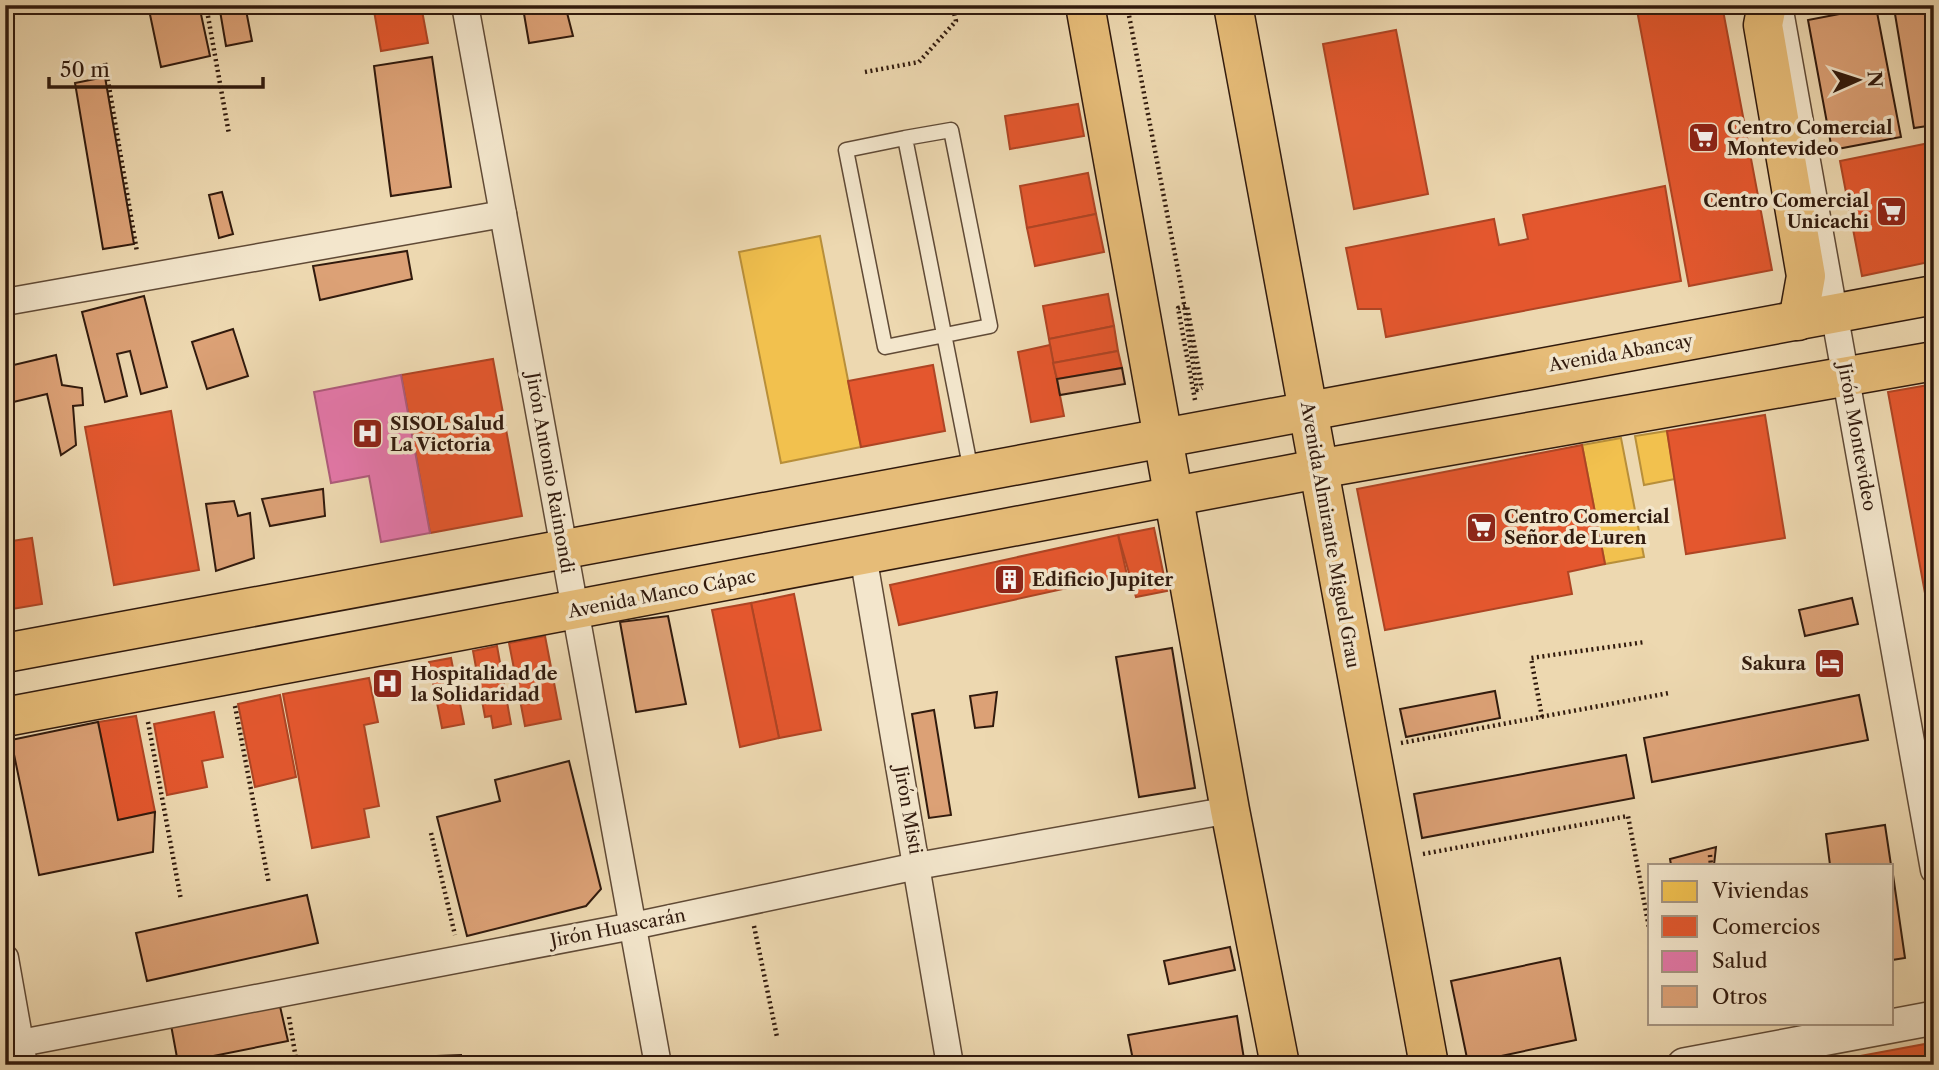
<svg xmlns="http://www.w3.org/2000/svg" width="1939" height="1070" viewBox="0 0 1939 1070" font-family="'Libre Caslon Text',serif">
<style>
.homes{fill:#f2c14e;stroke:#b88f3a;stroke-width:2}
.shops{fill:#e4572e;stroke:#ae4524;stroke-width:2}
.health{fill:#e377a8;stroke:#ae5b7a;stroke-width:2}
.building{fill:#dca176;stroke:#311a0d;stroke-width:2}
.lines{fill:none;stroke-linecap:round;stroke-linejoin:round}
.service-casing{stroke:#604a36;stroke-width:17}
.minor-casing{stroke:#604a36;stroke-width:29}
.tertiary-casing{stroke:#604a36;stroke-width:36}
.primary-casing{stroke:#311a0d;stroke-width:41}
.path{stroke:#311a0d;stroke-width:4.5;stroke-dasharray:2 3.5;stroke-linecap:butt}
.service{stroke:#f3e6cc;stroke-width:14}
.minor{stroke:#f3e6cc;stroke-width:26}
.tertiary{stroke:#f3e6cc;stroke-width:33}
.primary{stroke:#e6bc78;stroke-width:38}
.labels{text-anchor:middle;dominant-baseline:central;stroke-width:7;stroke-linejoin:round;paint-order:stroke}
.poi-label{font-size:18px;font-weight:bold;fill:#311a0d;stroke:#f3e6cc;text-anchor:start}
.street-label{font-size:18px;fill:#311a0d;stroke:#f3e6cc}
</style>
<rect width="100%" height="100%" fill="#edd8b0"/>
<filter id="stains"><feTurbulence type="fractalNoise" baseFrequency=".00286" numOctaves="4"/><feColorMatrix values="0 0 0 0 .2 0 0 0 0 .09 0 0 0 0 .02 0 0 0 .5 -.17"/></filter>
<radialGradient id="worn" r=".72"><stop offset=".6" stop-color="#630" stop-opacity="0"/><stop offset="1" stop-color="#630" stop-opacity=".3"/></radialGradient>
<g class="homes">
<path d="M 820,236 L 861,447 L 781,463 L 739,252 Z"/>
<path d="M 1667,431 L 1675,479 L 1644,485 L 1635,436 Z"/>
<path d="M 1621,438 L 1644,557 L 1605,564 L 1582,445 Z"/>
</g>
<g class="shops">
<path d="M 373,5 L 421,5 L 428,43 L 381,51 Z"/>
<path d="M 1636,5 L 1722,5 L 1772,270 L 1689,286 Z"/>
<path d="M 1396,30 L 1428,194 L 1354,209 L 1323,44 Z"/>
<path d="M 1078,104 L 1084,136 L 1010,149 L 1005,116 Z"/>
<path d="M 1934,142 L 1934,261 L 1862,276 L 1840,161 Z"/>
<path d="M 1088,173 L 1096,214 L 1027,228 L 1020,186 Z"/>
<path d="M 1665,186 L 1681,281 L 1386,337 L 1381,309 L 1358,309 L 1346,248 L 1494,219 L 1499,245 L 1528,239 L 1523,215 Z"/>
<path d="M 1096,214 L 1104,252 L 1035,266 L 1027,228 Z"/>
<path d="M 1108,294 L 1114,326 L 1049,339 L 1043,306 Z"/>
<path d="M 1114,326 L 1118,351 L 1053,363 L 1049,339 Z"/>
<path d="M 1050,345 L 1064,416 L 1031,422 L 1018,352 Z"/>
<path d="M 1118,351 L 1122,368 L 1057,379 L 1053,363 Z"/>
<path d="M 493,359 L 522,516 L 430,533 L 401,375 Z"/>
<path d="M 933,365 L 945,431 L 861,447 L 848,381 Z"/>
<path d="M 1934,384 L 1934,642 L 1888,392 Z"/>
<path d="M 171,411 L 199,570 L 114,585 L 85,427 Z"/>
<path d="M 1765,415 L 1785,538 L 1686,554 L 1667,431 Z"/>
<path d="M 1582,445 L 1605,564 L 1568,572 L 1572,594 L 1385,630 L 1357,489 Z"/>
<path d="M 1154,528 L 1167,591 L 1136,597 L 1118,535 Z"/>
<path d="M 1118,535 L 1127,575 L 899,625 L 890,585 Z"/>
<path d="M 32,538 L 42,604 L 6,610 L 5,542 Z"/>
<path d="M 794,594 L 821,730 L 779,738 L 751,603 Z"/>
<path d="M 751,603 L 779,738 L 740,747 L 712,610 Z"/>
<path d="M 545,636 L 561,719 L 525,726 L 509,643 Z"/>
<path d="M 497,646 L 511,724 L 493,728 L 491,716 L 485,717 L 473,651 Z"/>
<path d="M 451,658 L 464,724 L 442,728 L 429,662 Z"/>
<path d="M 369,678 L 378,722 L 364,725 L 379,806 L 364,809 L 369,837 L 312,848 L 283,694 Z"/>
<path d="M 280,695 L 296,777 L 255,787 L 238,704 Z"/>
<path d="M 214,712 L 223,757 L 202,761 L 207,787 L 167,795 L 154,724 Z"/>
<path d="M 136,716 L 155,812 L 118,820 L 98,722 Z"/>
<path d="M 1925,1044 L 1929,1065 L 1862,1065 L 1860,1056 Z"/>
<path d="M 1014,1057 L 1016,1065 L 975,1064 Z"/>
</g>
<path class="health" d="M 401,375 L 430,533 L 381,542 L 369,476 L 331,483 L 314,392 Z"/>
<g class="building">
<path d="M 5,5 L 11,5 L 14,18 L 5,21 Z"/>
<path d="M 148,5 L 199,5 L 210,56 L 161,67 Z"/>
<path d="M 219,5 L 245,5 L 252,41 L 226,46 Z"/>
<path d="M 542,5 L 565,5 L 573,36 L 529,43 L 523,8 Z"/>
<path d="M 1912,5 L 1934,5 L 1934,125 L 1914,128 L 1894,8 Z"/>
<path d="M 1876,7 L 1901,137 L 1832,150 L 1808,20 Z"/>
<path d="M 432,57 L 451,187 L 391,196 L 374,66 Z"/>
<path d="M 105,77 L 134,244 L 103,249 L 75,83 Z"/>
<path d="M 222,192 L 233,234 L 219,238 L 209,195 Z"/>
<path d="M 407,251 L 412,279 L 320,300 L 313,266 Z"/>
<path d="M 144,296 L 167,387 L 141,394 L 130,351 L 117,354 L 127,396 L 105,402 L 82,312 Z"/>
<path d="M 233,329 L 248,376 L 207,389 L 192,342 Z"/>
<path d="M 56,355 L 62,385 L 82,388 L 83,405 L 73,406 L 76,445 L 61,455 L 47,394 L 5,404 L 5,367 Z"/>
<path d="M 1122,368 L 1125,384 L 1060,395 L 1057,379 Z"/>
<path d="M 323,489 L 325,516 L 270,526 L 262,499 Z"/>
<path d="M 234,501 L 238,516 L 250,513 L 254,558 L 216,571 L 206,504 Z"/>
<path d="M 1852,598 L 1858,624 L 1805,636 L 1799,610 Z"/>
<path d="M 668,616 L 686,704 L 636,712 L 620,622 Z"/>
<path d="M 1172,648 L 1195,788 L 1139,797 L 1116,657 Z"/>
<path d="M 1495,691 L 1500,718 L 1406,737 L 1400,709 Z"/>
<path d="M 997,692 L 993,726 L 975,728 L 970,696 Z"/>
<path d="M 1859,695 L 1868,740 L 1652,782 L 1644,738 Z"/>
<path d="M 934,710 L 951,815 L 929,818 L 912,714 Z"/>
<path d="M 98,722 L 118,820 L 155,812 L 153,852 L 39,875 L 11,740 Z"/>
<path d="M 1626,755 L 1634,798 L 1422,838 L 1414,794 Z"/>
<path d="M 569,761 L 601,889 L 586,906 L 467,936 L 437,817 L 500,801 L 495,780 Z"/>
<path d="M 1885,825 L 1891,865 L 1830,865 L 1826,834 Z"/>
<path d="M 1716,847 L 1714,865 L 1671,865 L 1670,859 Z"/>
<path d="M 1892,868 L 1905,958 L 1892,960 Z"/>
<path d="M 307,895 L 318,943 L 147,981 L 136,933 Z"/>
<path d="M 1230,947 L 1235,970 L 1169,984 L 1164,961 Z"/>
<path d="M 1560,958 L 1576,1040 L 1468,1063 L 1451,981 Z"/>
<path d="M 279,1002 L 288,1041 L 178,1063 L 171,1025 Z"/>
<path d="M 1237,1016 L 1245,1065 L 1134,1065 L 1128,1035 Z"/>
<path d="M 461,1055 L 461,1065 L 437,1065 L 437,1056 Z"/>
</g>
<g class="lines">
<defs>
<path id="service" d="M 905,138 L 846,150 L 885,347 L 990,326 L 951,130 L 905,138 C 927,249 950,360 971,471"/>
<g id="minor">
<path d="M 465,5 L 658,1065"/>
<path d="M 1779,5 L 1934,870"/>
<path d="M 5,302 L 503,214"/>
<path d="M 863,555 L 950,1065"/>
<path d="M 5,958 L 24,1065"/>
<path d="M 5,1046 L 633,926 L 917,866 L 1230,810"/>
</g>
<path id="tertiary" d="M 1684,1065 L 1934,1018"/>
<g id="primary">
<path d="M 1085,5 L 1230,810 L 1280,1065"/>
<path d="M 1233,5 L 1429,1065"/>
<path d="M 1767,5 L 1763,25 L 1806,276 L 1798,321"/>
<path d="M 5,653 L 1934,295"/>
<path d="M 5,717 L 1318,469 L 1934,361"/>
</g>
</defs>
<use href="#service" class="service-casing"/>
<use href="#minor" class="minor-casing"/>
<use href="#tertiary" class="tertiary-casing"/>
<use href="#primary" class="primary-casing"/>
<g class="path">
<path d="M 206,5 L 229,134"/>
<path d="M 1127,5 L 1182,291 L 1197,390 L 1202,388"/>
<path d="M 105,63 L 137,252"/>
<path d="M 865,72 L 919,62 L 956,21 L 952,5"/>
<path d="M 1195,400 L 1178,308 L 1187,306 L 1202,388"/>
<path d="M 235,706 L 269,884"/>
<path d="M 1542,717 L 1531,658 L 1645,642"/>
<path d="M 148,722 L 181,900"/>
<path d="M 1401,743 L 1669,693"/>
<path d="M 431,833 L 455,935"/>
<path d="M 1423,854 L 1628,816 L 1650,933"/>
<path d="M 1710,855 L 1711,865"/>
<path d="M 754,926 L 777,1037"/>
<path d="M 289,1017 L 297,1065"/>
</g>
<use href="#service" class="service"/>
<use href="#minor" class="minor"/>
<use href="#tertiary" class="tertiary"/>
<use href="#primary" class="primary"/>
</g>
<defs>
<symbol id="supermarket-square" viewBox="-11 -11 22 22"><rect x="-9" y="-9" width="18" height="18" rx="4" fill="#8f2418" stroke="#f3e6cc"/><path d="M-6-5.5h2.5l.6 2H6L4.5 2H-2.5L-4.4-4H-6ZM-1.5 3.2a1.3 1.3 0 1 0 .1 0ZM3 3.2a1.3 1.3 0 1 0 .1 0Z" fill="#fff"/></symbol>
<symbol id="hospital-square" viewBox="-11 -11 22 22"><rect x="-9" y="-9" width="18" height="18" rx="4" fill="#8f2418" stroke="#f3e6cc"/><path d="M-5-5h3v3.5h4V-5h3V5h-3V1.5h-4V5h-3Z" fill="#fff"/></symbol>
<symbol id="building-square" viewBox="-11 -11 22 22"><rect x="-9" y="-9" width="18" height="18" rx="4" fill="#8f2418" stroke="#f3e6cc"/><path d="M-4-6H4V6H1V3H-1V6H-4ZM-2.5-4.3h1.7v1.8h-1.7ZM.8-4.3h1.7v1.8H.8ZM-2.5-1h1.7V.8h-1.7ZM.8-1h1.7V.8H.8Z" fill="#fff"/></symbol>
<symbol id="hotel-square" viewBox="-11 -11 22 22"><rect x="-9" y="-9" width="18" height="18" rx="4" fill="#8f2418" stroke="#f3e6cc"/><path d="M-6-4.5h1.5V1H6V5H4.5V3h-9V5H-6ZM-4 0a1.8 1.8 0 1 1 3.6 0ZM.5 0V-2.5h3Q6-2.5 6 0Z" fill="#fff"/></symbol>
</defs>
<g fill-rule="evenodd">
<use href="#supermarket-square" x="1686" y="120" width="35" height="35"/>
<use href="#supermarket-square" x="1874" y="194" width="35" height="35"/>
<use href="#hospital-square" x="350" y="416" width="35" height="35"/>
<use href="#supermarket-square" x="1464" y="510" width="35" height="35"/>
<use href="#building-square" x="992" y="562" width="35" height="35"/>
<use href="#hotel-square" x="1812" y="646" width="35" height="35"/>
<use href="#hospital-square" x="370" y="666" width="35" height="35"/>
</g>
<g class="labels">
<g class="poi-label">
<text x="1727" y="128">Centro Comercial<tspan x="1727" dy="21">Montevideo</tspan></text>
<text x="1869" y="201" text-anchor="end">Centro Comercial<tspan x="1869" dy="21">Unicachi</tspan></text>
<text x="390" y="424">SISOL Salud<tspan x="390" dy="21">La Victoria</tspan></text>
<text x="1504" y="517">Centro Comercial<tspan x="1504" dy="21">Señor de Luren</tspan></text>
<text x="1032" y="580">Edificio Jupiter</text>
<text x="1806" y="664" text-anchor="end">Sakura</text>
<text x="411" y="674">Hospitalidad de<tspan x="411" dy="21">la Solidaridad</tspan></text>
</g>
<g class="street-label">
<text transform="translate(1621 353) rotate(-10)">Avenida Abancay</text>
<text transform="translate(1857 437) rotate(80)">Jirón Montevideo</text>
<text transform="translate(550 473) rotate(80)">Jirón Antonio Raimondi</text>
<text transform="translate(1330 535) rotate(80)">Avenida Almirante Miguel Grau</text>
<text transform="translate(662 594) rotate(-11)">Avenida Manco Cápac</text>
<text transform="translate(908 810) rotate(80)">Jirón Misti</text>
<text transform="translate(618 928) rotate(-11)">Jirón Huascarán</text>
</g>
</g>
<rect width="1939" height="1070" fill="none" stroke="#edd8b0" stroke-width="28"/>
<rect x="7" y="7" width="1925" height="1056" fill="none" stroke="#311a0d" stroke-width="3.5"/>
<rect x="14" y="14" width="1911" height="1042" fill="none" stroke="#311a0d" stroke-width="2"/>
<rect x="1648" y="864" width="245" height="161" fill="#f3e6cc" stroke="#a59480" stroke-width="2"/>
<rect x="1662" y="881" width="35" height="21" fill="#f2c14e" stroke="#a59480" stroke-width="2"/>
<text x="1712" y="898" font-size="21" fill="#311a0d">Viviendas</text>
<rect x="1662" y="916" width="35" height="21" fill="#e4572e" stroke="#a59480" stroke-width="2"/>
<text x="1712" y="934" font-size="21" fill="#311a0d">Comercios</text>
<rect x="1662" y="951" width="35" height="21" fill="#e377a8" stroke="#a59480" stroke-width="2"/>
<text x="1712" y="968" font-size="21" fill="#311a0d">Salud</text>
<rect x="1662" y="986" width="35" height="21" fill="#dca176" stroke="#a59480" stroke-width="2"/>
<text x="1712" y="1004" font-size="21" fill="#311a0d">Otros</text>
<g transform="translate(1858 80) rotate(87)" stroke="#f3e6cc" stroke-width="5" paint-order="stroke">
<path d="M0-5L12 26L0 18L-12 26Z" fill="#311a0d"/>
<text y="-10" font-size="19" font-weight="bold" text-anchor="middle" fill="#311a0d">N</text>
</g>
<path d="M49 77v10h214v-10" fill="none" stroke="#311a0d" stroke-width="3.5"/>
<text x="60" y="77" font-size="21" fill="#311a0d" stroke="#f3e6cc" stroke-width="5" paint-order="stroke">50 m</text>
<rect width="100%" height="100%" filter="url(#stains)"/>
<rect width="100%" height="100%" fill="url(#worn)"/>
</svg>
